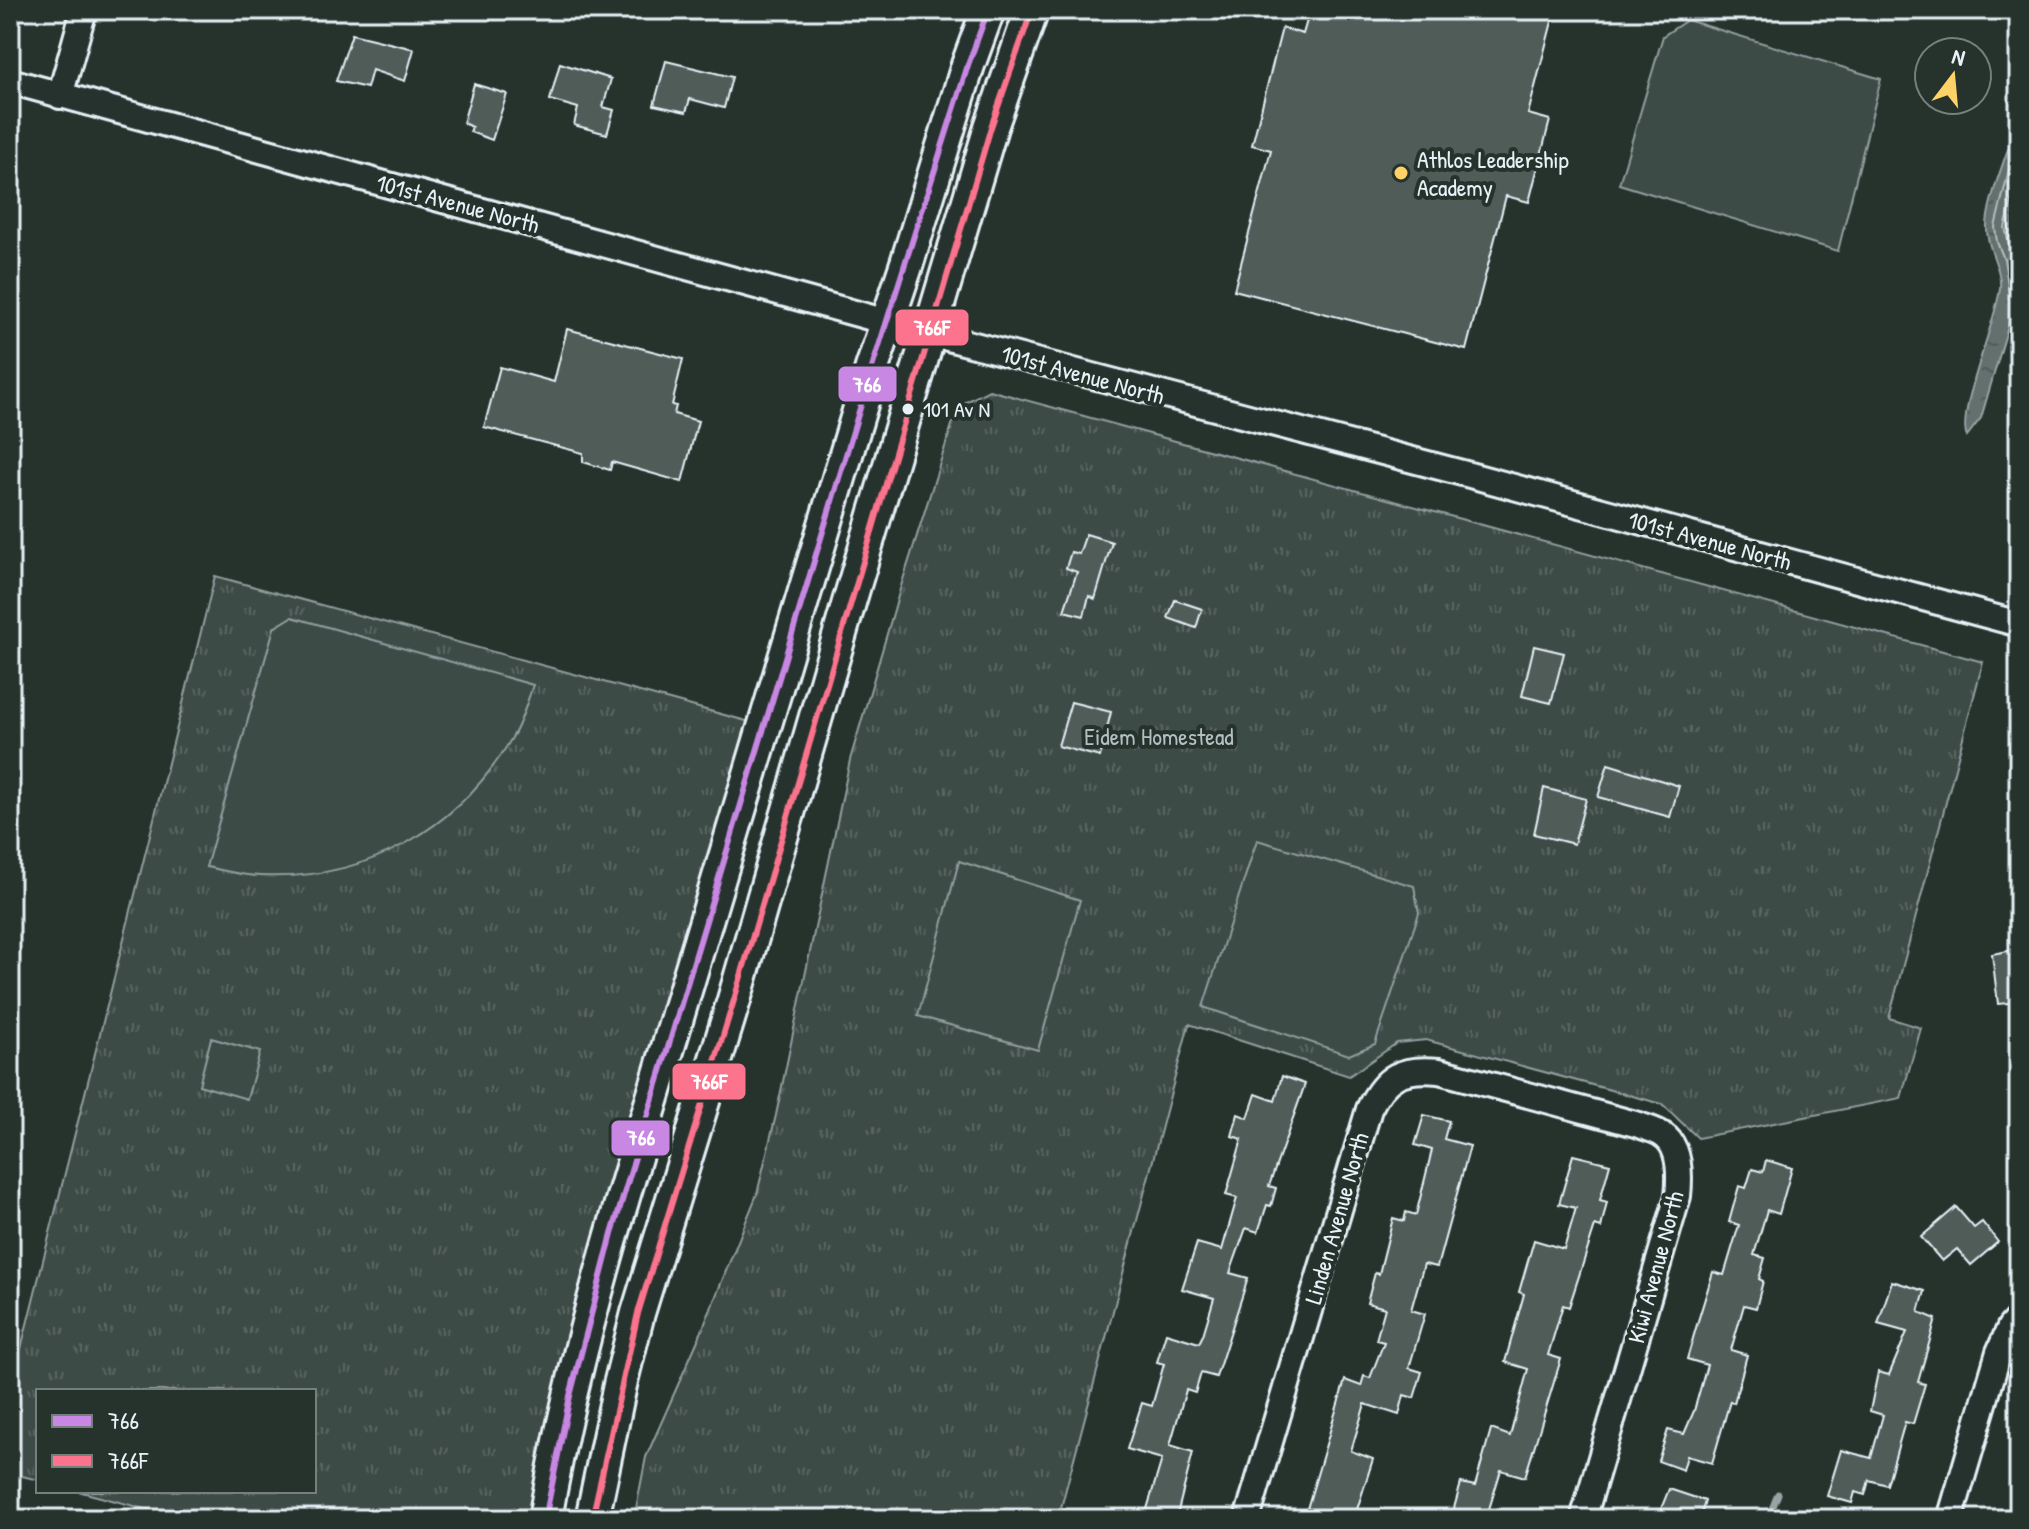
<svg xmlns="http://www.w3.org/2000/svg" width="2029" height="1529" viewBox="0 0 2029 1529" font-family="'Patrick Hand',sans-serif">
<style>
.park{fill:url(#park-tufts);stroke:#939ea0;stroke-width:2}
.garden{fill:#3e4b47;stroke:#939ea0;stroke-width:2}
.water{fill:url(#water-ripples);stroke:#98a3a5;stroke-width:2}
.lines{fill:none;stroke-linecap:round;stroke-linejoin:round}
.shore{stroke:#b3bdc0;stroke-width:2}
.stream{stroke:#98a3a5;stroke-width:7}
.building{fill:#505c59;stroke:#e8f1f8;stroke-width:2}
.minor-casing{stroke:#e8f1f8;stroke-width:30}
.major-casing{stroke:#e8f1f8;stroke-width:38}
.minor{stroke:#26332d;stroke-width:24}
.major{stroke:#26332d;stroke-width:32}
.bus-1-casing{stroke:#26332d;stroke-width:12}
.bus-2-casing{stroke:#26332d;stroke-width:12}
.bus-1{stroke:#c787e3;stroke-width:6}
.bus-2{stroke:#fc738d;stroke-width:6}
.poi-dot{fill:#ffd166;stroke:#26332d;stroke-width:3}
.bus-dot{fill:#e8f1f8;stroke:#26332d;stroke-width:3}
.labels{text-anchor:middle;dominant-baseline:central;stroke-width:8;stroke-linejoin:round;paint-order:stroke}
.bus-label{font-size:22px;fill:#e8f1f8;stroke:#26332d;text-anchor:start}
.poi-label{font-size:24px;fill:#e8f1f8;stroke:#26332d;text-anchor:start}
.street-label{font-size:24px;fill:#e8f1f8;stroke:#26332d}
.park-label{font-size:24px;fill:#b5bfc3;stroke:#26332d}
.line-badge{stroke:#26332d;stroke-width:3}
.badge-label{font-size:22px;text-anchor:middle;font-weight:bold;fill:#fff}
</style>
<defs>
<pattern id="park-tufts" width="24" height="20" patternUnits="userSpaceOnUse" patternTransform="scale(2)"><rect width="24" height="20" fill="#3e4b47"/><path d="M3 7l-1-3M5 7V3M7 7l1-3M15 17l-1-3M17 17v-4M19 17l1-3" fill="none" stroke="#5a6562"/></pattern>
<pattern id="water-ripples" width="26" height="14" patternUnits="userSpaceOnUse" patternTransform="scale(2)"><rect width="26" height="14" fill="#636f6d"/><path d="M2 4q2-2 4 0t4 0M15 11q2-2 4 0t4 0" fill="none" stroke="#535a5a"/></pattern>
</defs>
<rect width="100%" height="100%" fill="#26332d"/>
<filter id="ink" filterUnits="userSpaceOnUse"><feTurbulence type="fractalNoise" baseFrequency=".0125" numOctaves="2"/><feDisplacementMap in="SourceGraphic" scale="16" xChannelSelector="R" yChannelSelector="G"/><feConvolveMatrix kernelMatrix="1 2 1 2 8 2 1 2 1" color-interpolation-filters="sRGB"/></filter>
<g filter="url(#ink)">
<g class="park">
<path d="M 989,390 L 1983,662 L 1889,1018 L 1921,1028 L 1901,1098 L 1698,1138 L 1662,1104 L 1426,1040 L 1397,1043 L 1349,1076 L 1189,1024 L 1058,1519 L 634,1519 L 646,1457 L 701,1333 L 757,1194 L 776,1115 L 850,760 L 901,586 L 958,406 Z"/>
<path d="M 215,576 L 750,722 L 699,885 L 561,1360 L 531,1519 L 183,1519 L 78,1491 L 314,1491 L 314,1391 L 38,1391 L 38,1480 L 10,1473 L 10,1392 Z"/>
</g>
<g class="garden">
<path d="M 1687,20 L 1881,79 L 1838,251 L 1619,184 L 1663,36 Z"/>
<path d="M 292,617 L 533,685 C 527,702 522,721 513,736 C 459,829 368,881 260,876 C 243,876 224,870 206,867 L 274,628 Z"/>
<path d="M 1257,840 L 1414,886 L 1419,913 L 1375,1044 L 1349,1055 L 1203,1007 Z"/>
<path d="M 959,861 L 1080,900 L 1038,1050 L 918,1016 Z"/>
<path d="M 211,1038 L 260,1052 L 247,1099 L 199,1085 Z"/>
</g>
<path class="water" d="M 2019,129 L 2019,289 L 1981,418 L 1967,436 C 1956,415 1997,319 2000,288 C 2002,268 1987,250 1987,229 C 1986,206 2006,153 2016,130 Z"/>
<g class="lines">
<g class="shore">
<path d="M 2019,143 L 2010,166 L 1995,227 L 1997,242 L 2004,259 L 2009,291 L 2019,293"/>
<path d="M 2019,171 L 2005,228 L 2019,283"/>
</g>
<path class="stream" d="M 1768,1519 L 1778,1494"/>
</g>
<g class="building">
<path d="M 1310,10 L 1555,10 L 1528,114 L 1550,120 L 1529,202 L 1506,196 L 1466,350 L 1234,290 L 1271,150 L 1252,145 L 1282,28 L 1303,34 Z"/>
<path d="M 352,34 L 414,49 L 405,81 L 372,70 L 367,88 L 336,81 Z"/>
<path d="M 666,61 L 732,77 L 724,108 L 690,99 L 686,112 L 654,105 Z"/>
<path d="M 560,63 L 611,79 L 603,107 L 614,110 L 607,134 L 574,125 L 578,108 L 550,100 Z"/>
<path d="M 474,84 L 507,94 L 492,140 L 470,132 L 472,127 L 463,123 Z"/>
<path d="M 567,329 L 683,359 L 672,405 L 676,406 L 674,414 L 698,421 L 682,482 L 612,462 L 610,470 L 583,462 L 583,453 L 484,427 L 500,367 L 554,382 Z"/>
<path d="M 1086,534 L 1112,542 L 1095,599 L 1089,596 L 1084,616 L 1064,611 L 1077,572 L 1066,568 L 1071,552 L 1079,554 Z"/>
<path d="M 1175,600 L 1202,609 L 1196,628 L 1168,618 Z"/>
<path d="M 1534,646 L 1564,653 L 1551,703 L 1522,696 Z"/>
<path d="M 1071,702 L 1111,712 L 1100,757 L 1058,746 Z"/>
<path d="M 1608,764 L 1679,786 L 1670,817 L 1598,797 Z"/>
<path d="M 1544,788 L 1586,799 L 1574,844 L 1534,834 Z"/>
<path d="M 2019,949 L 2019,1002 L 1998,1004 L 1992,954 Z"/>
<path d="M 1282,1076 L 1305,1084 L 1269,1186 L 1276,1188 L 1271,1206 L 1267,1205 L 1258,1232 L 1246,1228 L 1230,1273 L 1248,1278 L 1216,1377 L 1201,1373 L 1195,1393 L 1186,1390 L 1170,1445 L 1193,1452 L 1176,1519 L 1144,1519 L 1162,1459 L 1127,1449 L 1142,1403 L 1152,1406 L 1164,1364 L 1157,1362 L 1166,1333 L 1199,1343 L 1203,1335 L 1214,1298 L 1182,1289 L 1197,1243 L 1222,1250 L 1237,1198 L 1226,1195 L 1242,1139 L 1232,1136 L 1238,1114 L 1248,1118 L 1256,1094 L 1275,1101 Z"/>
<path d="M 1424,1115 L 1449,1121 L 1444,1139 L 1470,1146 L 1437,1267 L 1424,1264 L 1411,1310 L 1425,1314 L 1409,1368 L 1422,1372 L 1414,1398 L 1404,1395 L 1399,1415 L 1365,1404 L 1351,1451 L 1373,1459 L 1354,1519 L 1304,1519 L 1345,1380 L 1361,1386 L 1364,1376 L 1370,1378 L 1384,1342 L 1376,1340 L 1385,1308 L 1367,1303 L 1375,1273 L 1379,1274 L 1393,1218 L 1404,1221 L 1406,1212 L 1416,1215 L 1432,1150 L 1415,1145 Z"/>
<path d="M 1573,1155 L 1610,1164 L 1600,1200 L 1607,1202 L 1601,1228 L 1595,1226 L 1569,1307 L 1563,1305 L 1548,1355 L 1561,1359 L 1525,1477 L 1501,1470 L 1486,1519 L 1451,1519 L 1461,1483 L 1475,1486 L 1491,1429 L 1510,1436 L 1528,1369 L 1505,1362 L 1524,1294 L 1519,1292 L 1534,1240 L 1564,1249 L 1576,1208 L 1559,1204 Z"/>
<path d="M 1766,1160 L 1792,1168 L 1779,1214 L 1767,1210 L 1754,1255 L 1765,1258 L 1759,1279 L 1763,1281 L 1756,1308 L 1744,1305 L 1731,1350 L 1747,1355 L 1734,1403 L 1730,1401 L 1712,1463 L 1687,1456 L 1683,1470 L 1658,1461 L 1668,1430 L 1684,1434 L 1694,1411 L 1707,1365 L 1687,1359 L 1698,1321 L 1713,1272 L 1724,1275 L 1739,1225 L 1729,1222 L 1739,1186 L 1746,1188 L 1752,1169 L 1763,1172 Z"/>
<path d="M 1956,1207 L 1974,1228 L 1982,1222 L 1998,1242 L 1971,1265 L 1957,1249 L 1942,1261 L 1921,1237 Z"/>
<path d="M 1892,1281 L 1925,1291 L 1919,1312 L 1936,1319 L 1918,1382 L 1925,1384 L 1913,1424 L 1905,1422 L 1887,1485 L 1869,1480 L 1865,1495 L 1855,1492 L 1852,1503 L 1827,1496 L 1841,1450 L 1871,1458 L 1883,1415 L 1870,1411 L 1878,1372 L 1889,1375 L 1907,1332 L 1878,1324 Z"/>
<path d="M 1669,1489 L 1705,1501 L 1700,1519 L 1657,1519 Z"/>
</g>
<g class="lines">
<defs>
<g id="minor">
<path d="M 10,81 L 887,322 L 1466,474 L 2019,624"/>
<path d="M 60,96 L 84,10"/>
<path d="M 1247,1519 L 1369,1109 C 1385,1076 1402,1067 1439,1071 L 1639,1125 C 1646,1128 1656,1130 1663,1135 C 1681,1147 1680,1177 1678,1196 L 1583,1519"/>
<path d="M 1950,1519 L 1999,1352 L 2010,1327 L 2019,1317"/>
</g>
<g id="major">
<path d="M 545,1519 C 564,1409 592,1301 624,1194 L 872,368 L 907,263 L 968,65 L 988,10"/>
<path d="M 592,1519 L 620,1385 L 638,1313 L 734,1000 L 850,599 L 991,127 L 1032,10"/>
</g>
</defs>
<use href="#minor" class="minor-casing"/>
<use href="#major" class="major-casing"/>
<use href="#minor" class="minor"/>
<use href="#major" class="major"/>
<defs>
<path id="bus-1" d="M 545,1519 L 570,1396 L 612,1234 L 872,368 L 968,65 L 988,10"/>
<path id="bus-2" d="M 592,1519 L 638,1313 L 734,1000 L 991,127 L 1032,10"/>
</defs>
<use href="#bus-1" class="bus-1-casing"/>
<use href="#bus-2" class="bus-2-casing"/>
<use href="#bus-1" class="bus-1"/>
<use href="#bus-2" class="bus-2"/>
</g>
</g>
<circle class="poi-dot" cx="1401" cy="173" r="8"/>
<circle class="bus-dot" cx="908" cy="409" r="7"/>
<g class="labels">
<g class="bus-label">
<text x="923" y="409">101 Av N</text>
</g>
<g class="poi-label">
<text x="1417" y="159">Athlos Leadership<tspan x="1417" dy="28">Academy</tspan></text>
</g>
<g class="street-label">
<text transform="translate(458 203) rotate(15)">101st Avenue North</text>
<text transform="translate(1083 374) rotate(15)">101st Avenue North</text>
<text transform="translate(1710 540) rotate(15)">101st Avenue North</text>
<text transform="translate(1336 1218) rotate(-74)">Linden Avenue North</text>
<text transform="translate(1655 1267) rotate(-75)">Kiwi Avenue North</text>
</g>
<g class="park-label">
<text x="1159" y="736">Eidem Homestead</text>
</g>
</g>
<g class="line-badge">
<rect x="894" y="308" width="76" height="39" rx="8" fill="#fc738d"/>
<rect x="837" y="365" width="61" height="38" rx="8" fill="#c787e3"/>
<rect x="671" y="1062" width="76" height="39" rx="8" fill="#fc738d"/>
<rect x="610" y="1119" width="61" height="38" rx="8" fill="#c787e3"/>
</g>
<g class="badge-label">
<text x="932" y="335">766F</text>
<text x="867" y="392">766</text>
<text x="709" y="1089">766F</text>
<text x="641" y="1145">766</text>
</g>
<rect width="2029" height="1529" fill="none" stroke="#26332d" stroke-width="40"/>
<rect x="20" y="20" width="1989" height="1489" fill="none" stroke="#e8f1f8" stroke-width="3" filter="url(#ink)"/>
<rect x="36" y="1389" width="280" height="104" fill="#26332d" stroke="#747f7e" stroke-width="2"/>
<rect x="52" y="1415" width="40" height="12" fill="#c787e3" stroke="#747f7e" stroke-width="2"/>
<text x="108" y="1429" font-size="24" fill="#e8f1f8">766</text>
<rect x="52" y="1455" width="40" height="12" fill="#fc738d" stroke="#747f7e" stroke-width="2"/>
<text x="108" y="1469" font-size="24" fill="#e8f1f8">766F</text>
<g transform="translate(1953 76) rotate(16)"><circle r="38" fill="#26332d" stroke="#747f7e" stroke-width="2"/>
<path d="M0-6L14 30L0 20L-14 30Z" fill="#ffd166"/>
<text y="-12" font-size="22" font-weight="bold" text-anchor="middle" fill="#e8f1f8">N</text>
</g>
</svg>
